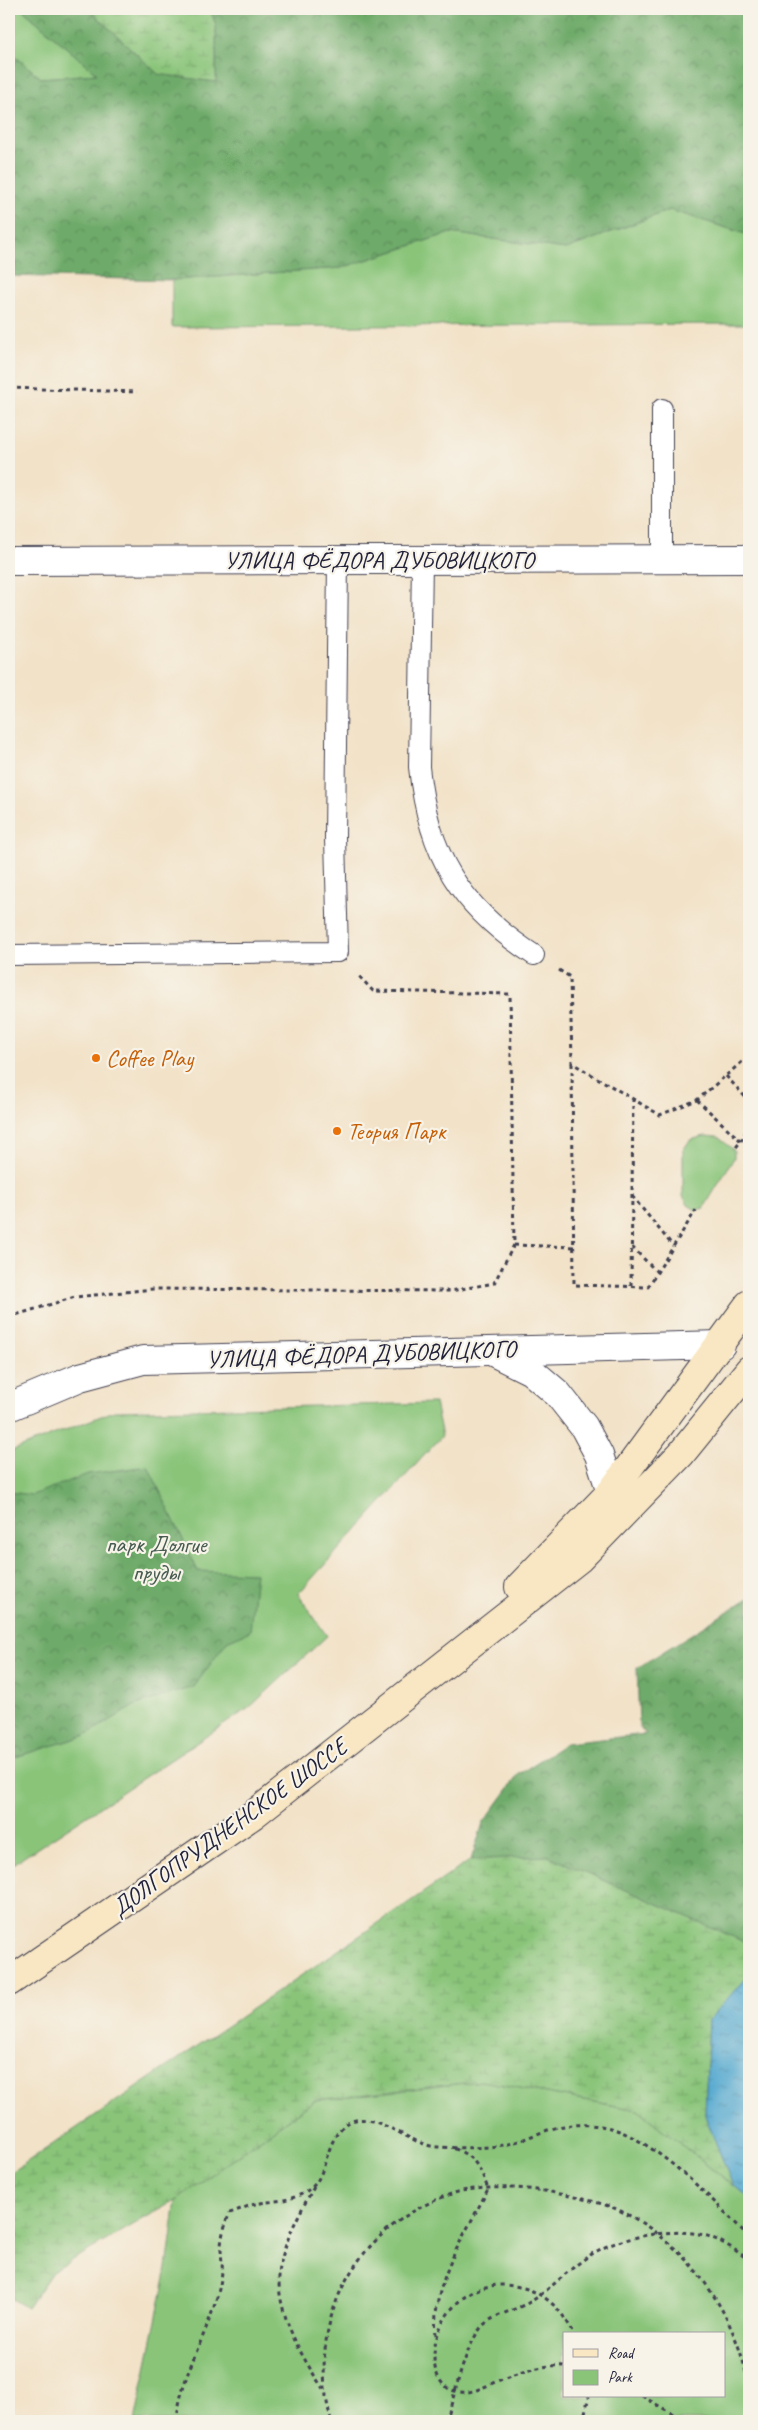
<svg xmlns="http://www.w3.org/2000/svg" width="758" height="2430" viewBox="0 0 758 2430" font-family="Caveat,sans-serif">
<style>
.green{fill:#89c479;stroke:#56735a;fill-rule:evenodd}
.forest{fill:url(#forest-crowns);stroke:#486652}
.wetland{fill:url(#wetland-marsh);stroke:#56735a}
.water{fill:url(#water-ripples);stroke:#3b6686}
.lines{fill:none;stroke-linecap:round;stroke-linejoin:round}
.lane-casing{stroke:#413f50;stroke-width:22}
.street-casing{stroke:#413f50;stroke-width:30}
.secondary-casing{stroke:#413f50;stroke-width:30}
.path{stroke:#413f50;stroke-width:3;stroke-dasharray:4 4;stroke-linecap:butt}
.lane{stroke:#fff;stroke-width:20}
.street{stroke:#fff;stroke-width:28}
.secondary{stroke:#f9e7c3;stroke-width:28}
.food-dot{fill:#e8710a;stroke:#f7f3e8;stroke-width:2}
.labels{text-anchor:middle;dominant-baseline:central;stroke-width:4.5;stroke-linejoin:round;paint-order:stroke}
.street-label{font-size:24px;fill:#22223b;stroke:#f7f3e8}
.food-label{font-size:24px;fill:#c56008;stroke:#f7f3e8;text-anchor:start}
.park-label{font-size:24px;fill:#465b51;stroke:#f7f3e8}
</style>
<defs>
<pattern id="forest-crowns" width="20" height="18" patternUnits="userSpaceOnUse" patternTransform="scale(1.25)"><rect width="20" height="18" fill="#6eaa69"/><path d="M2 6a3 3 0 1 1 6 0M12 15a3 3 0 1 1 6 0" fill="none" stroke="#5a8a58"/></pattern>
<pattern id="wetland-marsh" width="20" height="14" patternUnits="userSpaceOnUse" patternTransform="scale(1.25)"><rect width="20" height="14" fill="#89c479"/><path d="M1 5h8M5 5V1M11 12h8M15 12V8" fill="none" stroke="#76a86a"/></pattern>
<pattern id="water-ripples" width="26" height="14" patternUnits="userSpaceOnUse" patternTransform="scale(1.25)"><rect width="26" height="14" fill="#54a9d0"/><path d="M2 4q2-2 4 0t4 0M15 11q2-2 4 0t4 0" fill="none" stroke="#4589aa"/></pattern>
</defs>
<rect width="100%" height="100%" fill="#f7f3e8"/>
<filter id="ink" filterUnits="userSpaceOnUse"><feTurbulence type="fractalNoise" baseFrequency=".02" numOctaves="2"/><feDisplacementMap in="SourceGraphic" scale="10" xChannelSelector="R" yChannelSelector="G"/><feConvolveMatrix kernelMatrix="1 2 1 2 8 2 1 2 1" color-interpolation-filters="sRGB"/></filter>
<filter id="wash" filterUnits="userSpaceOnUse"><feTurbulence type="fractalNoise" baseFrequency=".0096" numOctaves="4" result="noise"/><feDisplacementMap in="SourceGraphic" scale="20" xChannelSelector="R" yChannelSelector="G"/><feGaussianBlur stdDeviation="1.12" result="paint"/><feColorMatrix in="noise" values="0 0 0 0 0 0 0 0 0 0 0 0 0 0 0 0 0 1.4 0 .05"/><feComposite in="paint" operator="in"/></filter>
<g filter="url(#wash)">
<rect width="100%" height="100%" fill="#f2e2c8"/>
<g class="green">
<path d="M 9,9 L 22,9 L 97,74 L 41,78 L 9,51 Z"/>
<path d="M 670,210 L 749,235 L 749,324 L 172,327 L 172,280 L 341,268 L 450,233 L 566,249 Z"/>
<path d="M 705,1136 L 718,1137 L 734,1150 L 734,1158 L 704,1208 L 696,1210 L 688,1205 L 683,1196 L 683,1150 L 690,1140 Z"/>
<path d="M 435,1403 L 442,1436 L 298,1594 L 327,1636 L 249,1708 L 9,1867 L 9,1452 L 114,1411 Z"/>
<path d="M 482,2081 L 638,2110 L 733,2186 L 749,2196 L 749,2421 L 135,2421 L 167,2268 L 176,2200 L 315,2100 ZM 564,2334 L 724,2334 L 724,2396 L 564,2396 Z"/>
</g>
<g class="forest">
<path d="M 22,9 L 89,9 L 158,74 L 216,82 L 216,26 L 210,9 L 749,9 L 749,235 L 670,210 L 566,249 L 450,233 L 341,268 L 172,280 L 9,276 L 9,51 L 41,78 L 97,74 Z"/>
<path d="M 148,1466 L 198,1571 L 256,1573 L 250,1631 L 227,1641 L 194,1687 L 136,1705 L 84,1736 L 9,1759 L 9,1492 L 32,1495 L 88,1474 Z"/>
<path d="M 749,1598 L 749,1944 L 548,1856 L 471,1860 L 483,1823 L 519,1774 L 566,1743 L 646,1734 L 639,1726 L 637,1668 Z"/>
</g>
<g class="wetland">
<path d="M 89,9 L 210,9 L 216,26 L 216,82 L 158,74 Z"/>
<path d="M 548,1856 L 749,1944 L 749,1974 L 709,2021 L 705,2115 L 733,2186 L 638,2110 L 482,2081 L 315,2100 L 176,2200 L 52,2272 L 27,2308 L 9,2297 L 9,2174 L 471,1860 Z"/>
</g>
<path class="water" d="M 749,1974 L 749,2196 L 733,2186 L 705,2115 L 709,2020 Z"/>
</g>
<g filter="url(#ink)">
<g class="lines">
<defs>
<g id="lane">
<path d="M 662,409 L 662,559"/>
<path d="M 422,560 L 419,767 C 428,855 460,907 534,955"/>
<path d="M 9,955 L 338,952 L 335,838 L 338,560"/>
</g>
<g id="street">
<path d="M 9,561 L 749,559"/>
<path d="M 493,1352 L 531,1371 L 558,1394 L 584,1427 L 599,1455 L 611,1492"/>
<path d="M 9,1407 L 80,1377 L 143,1360 L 721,1345"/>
</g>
<g id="secondary">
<path d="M 519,1587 L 611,1492 L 749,1304"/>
<path d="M 9,1982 L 253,1815 L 579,1559 L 681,1454 L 749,1370"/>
</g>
</defs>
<use href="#lane" class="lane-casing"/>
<use href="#street" class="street-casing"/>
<use href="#secondary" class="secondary-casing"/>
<g class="path">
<path d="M 9,388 L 137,392"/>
<path d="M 559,970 L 570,977 L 572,1063 L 660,1115 L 697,1100 L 749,1056"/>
<path d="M 572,1063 L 574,1285 L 648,1287 L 696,1210"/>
<path d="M 726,1076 L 749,1101"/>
<path d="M 697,1100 L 741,1141 L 734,1150"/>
<path d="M 741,1141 L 749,1125"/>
<path d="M 632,1196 L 673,1246"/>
<path d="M 514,1245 L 574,1247"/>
<path d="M 632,1247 L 657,1272"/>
<path d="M 631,1286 L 633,1100"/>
<path d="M 9,1317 L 75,1297 L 153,1289 L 451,1291 L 494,1283 L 514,1245 L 510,994 L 373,991 L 358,975"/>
<path d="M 314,2187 C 300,2212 285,2239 280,2267 C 273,2308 302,2358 324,2390"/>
<path d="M 436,2335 C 431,2282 466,2234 488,2189 C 480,2167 475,2157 453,2148"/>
<path d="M 564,2366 C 543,2364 522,2372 502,2379 C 487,2385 471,2396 455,2391 C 411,2380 438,2269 519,2287 C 545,2292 562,2310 574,2334"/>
<path d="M 642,2396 L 685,2421"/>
<path d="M 177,2421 C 180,2370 216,2324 222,2272 C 223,2265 221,2257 221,2249 C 221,2236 225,2224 230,2213 C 239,2210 247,2206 255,2204 C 276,2200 295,2202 312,2187 C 328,2174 326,2131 352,2121 C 377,2112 410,2145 437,2147 C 460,2148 486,2149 508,2144 C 525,2140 541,2131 559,2127 C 578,2123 603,2124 622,2132 C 667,2152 715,2202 749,2237"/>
<path d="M 331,2421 C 305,2321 354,2226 454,2193 C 481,2185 527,2187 555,2193 C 574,2197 596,2201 614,2208 C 685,2239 737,2312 749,2388"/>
<path d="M 446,2421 C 455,2395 464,2350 480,2329 C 491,2314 517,2311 533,2300 C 556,2285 574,2263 599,2250 C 625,2236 682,2226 710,2237 C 724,2242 737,2251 749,2260"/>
<path d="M 583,2421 L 589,2396"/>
</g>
<use href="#lane" class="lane"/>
<use href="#street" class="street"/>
<use href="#secondary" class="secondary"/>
</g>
</g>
<g class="food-dot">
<circle cx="96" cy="1058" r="5"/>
<circle cx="337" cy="1131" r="5"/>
</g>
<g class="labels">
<g class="street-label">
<text x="379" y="560">УЛИЦА ФЁДОРА ДУБОВИЦКОГО</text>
<text transform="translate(361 1354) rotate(-2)">УЛИЦА ФЁДОРА ДУБОВИЦКОГО</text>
<text transform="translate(229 1827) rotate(-36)">ДОЛГОПРУДНЕНСКОЕ ШОССЕ</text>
</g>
<g class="food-label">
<text x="106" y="1058">Coffee Play</text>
<text x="347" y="1131">Теория Парк</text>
</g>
<g class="park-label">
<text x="156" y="1544">парк Долгие<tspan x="156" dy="28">пруды</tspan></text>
</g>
</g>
<rect width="758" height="2430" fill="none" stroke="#f7f3e8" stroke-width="30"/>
<rect x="563" y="2332" width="162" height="65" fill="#f7f3e8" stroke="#a29fa3"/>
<rect x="573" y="2349" width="25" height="8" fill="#f9e7c3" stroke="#a29fa3"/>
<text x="608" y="2358" font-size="15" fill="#22223b">Road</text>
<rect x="573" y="2370" width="25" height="15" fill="#89c479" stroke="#a29fa3"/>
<text x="608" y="2382" font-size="15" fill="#22223b">Park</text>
</svg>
